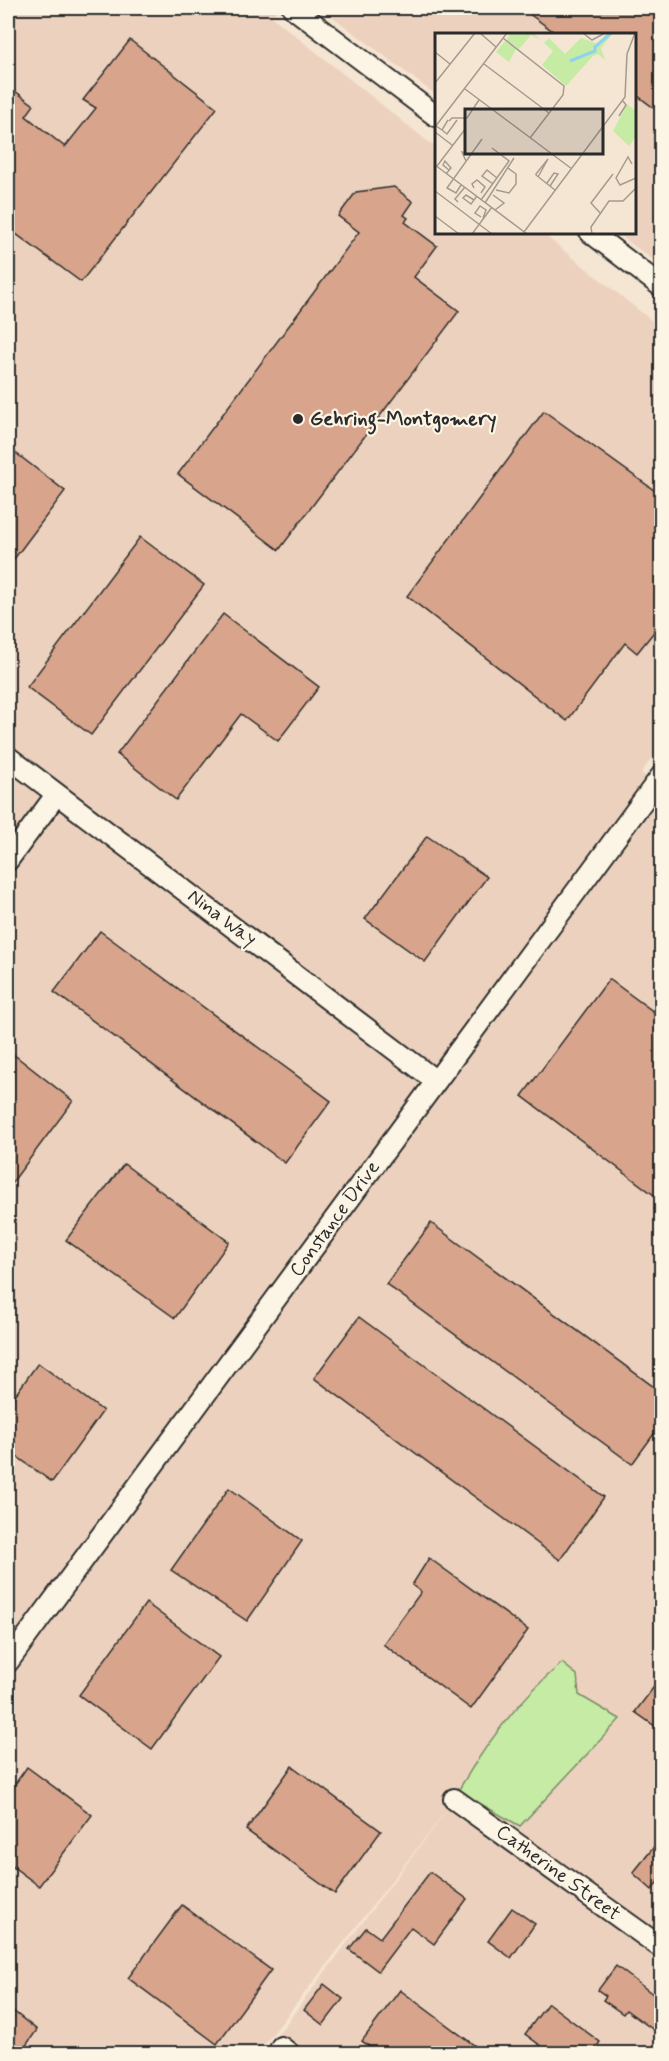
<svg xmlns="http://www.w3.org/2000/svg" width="669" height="2061" viewBox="0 0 669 2061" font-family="Mynerve,sans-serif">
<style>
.built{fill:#ecd2be}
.green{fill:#c6eba5;stroke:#788b68;stroke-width:1.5}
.building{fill:#d8a58c;stroke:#2b2b2b;stroke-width:1.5}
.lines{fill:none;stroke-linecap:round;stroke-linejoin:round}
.minor-casing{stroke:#2b2b2b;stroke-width:24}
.minor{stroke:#fcf5e5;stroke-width:20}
.poi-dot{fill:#2b2b2b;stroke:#fcf5e5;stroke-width:2}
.labels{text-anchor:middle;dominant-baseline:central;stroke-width:4.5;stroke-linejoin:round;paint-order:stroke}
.poi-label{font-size:20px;font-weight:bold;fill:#2b2b2b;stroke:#fcf5e5;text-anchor:start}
.street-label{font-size:20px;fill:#2b2b2b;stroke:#fcf5e5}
.inset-river{fill:none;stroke:#8ed2ef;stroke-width:3}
.inset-road{fill:none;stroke:#a49b90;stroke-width:1.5}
.view{fill:#2b2b2b;fill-opacity:0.15;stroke:#2b2b2b;stroke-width:3}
.inset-edge{fill:none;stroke:#2b2b2b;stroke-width:3}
</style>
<rect width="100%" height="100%" fill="#f5e5d3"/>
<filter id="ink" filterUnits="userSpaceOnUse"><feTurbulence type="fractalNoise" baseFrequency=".0167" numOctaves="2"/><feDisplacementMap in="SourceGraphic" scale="12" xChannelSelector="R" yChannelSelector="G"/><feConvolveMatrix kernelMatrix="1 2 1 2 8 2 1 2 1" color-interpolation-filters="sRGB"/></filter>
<g filter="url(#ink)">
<g class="built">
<path d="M 8,8 L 278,8 L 272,17 L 436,148 L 436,232 L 542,233 L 661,328 L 662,744 L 641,773 L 662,788 L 661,2053 L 264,2053 L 457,1797 L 258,2053 L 8,2054 Z"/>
<path d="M 321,8 L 661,8 L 661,266 L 617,233 L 634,232 L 634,34 L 436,34 L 436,95 Z"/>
</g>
<path class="green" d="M 562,1663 L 577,1675 L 579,1695 L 620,1719 L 520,1826 L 458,1791 C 485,1745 521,1697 562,1663 Z"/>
<g class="building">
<path d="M 521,8 L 662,8 L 662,114 L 634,93 L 634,34 L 557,34 Z"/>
<path d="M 130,40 L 217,108 L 81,282 L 8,228 L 8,86 L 34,105 L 26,116 L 65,147 L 96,108 L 83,100 Z"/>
<path d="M 394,187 L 413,202 L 404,215 L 408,218 L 405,222 L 437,246 L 414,277 L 459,311 L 279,550 L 178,474 L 359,232 L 338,216 L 356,192 Z"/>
<path d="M 544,411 L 662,496 L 662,622 L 637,653 L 625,643 L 567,721 L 407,596 Z"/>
<path d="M 8,447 L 65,491 L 8,567 Z"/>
<path d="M 140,537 L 204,585 L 91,735 L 27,687 Z"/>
<path d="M 223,614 L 319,687 L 278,741 L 241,714 L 176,800 L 117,754 Z"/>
<path d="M 427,836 L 487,877 L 425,962 L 365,919 Z"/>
<path d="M 100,931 L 331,1101 L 285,1163 L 54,992 Z"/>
<path d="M 609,979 L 662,1018 L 662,1201 L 522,1096 Z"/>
<path d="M 8,1050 L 73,1101 L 8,1188 Z"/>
<path d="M 124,1164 L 229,1242 L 175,1318 L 66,1240 Z"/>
<path d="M 431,1223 L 662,1393 L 662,1423 L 632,1464 L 386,1284 Z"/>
<path d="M 359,1317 L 604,1497 L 560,1560 L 314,1378 Z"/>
<path d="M 38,1363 L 103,1411 L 52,1482 L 8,1450 L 8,1405 Z"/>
<path d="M 229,1488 L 302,1541 L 247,1621 L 171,1570 Z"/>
<path d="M 429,1558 L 528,1630 L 471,1709 L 383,1644 L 421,1592 L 412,1585 Z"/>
<path d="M 146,1603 L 219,1657 L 152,1749 L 79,1695 Z"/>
<path d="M 662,1676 L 662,1731 L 635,1712 Z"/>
<path d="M 292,1766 L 381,1831 L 335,1894 L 246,1830 Z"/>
<path d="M 27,1767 L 92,1815 L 39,1886 L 8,1863 L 8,1794 Z"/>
<path d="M 662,1837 L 662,1876 L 652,1890 L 633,1873 Z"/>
<path d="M 430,1872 L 467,1899 L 434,1944 L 411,1927 L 378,1971 L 349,1949 L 366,1928 L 380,1938 Z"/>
<path d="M 182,1905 L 271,1970 L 217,2044 L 128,1978 Z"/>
<path d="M 512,1908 L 535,1924 L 511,1958 L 488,1941 Z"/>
<path d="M 616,1966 L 662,2001 L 662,2036 L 626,2010 L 623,2014 L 603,2000 L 606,1996 L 598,1990 Z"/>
<path d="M 324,1984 L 343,1999 L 323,2025 L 304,2010 Z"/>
<path d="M 400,1990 L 486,2054 L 379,2054 L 362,2041 Z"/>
<path d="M 548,2003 L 600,2042 L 592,2054 L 552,2054 L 525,2034 Z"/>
<path d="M 8,2007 L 37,2030 L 20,2054 L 8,2054 Z"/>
</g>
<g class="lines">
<defs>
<g id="minor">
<path d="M 293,8 L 436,116"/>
<path d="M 590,232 L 662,287"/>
<path d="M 8,757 L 436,1081"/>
<path d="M 8,860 L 56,795"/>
<path d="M 8,1662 L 662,775"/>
<path d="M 454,1799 L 662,1948"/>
<path d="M 281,2047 L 290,2054"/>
</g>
</defs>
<use href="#minor" class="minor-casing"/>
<use href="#minor" class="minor"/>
</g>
</g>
<circle class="poi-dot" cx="298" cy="419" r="6"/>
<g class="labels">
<g class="poi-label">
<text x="310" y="419">Gehring-Montgomery</text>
</g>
<g class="street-label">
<text transform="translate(222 918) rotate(37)">Nina Way</text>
<text transform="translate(335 1219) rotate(-54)">Constance Drive</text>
<text transform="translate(558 1873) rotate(36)">Catherine Street</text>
</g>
</g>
<g transform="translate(435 33)">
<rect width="201" height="201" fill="#f5e5d3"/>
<path d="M 75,0 L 98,0 L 106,7 L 96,2 L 84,16 L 72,7 ZM 172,0 L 178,0 L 166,15 L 170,27 L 163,21 L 158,23 L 131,53 L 107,32 L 118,18 L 109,10 L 114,5 L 130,21 L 146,5 L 163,11 ZM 70,8 L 81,16 L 74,29 L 61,19 ZM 192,71 L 201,78 L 201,103 L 194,113 L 178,98 Z" fill="#c6eba5"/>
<path class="inset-river" d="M 135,28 L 160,18 L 160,14 L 176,0"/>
<path class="inset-road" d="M 45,0 L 61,14M 148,0 L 157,7 L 170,0M 68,5 L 129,53 L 128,62 L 95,105M 0,19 L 15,31M 49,31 L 114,80M 0,50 L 40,0M 30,56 L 137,136M 184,83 L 191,72 L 188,68M 14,88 L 17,85 L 32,85 L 44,67M 1,93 L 7,97 L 13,87M 0,94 L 72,0M 7,97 L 12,101 L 22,87M 0,99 L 17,112M 31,128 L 27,119 L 36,122M 197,131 L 193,124 L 181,145 L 185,152 L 201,145M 0,132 L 92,201M 2,133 L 31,95M 11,141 L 15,136 L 16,135 L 10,128 L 8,132 L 14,137M 103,144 L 113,126 L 101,141 L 101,142 L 120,157M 112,150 L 119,140 L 123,141 L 115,153M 58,151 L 47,143 L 52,137 L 62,145M 26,152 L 21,160 L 12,155 L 47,106M 39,155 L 37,151 L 42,147 L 50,154 L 46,160M 61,157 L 74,160 L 81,151 L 81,141 L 73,135M 0,158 L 57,201M 58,162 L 69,170 L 60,177M 39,167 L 31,162 L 28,165 L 36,171 L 42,163M 46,167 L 74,128 L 57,115M 23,169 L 20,166 L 30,154M 50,170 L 79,125M 166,181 L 156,170 L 178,141M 0,183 L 24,201M 46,184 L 40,180 L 45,173 L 51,177 L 48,185M 89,199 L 190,64 L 192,21 L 200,0M 37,201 L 57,174M 157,201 L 156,194 L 174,168 L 188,168 L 201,155"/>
<path class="view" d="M 30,76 L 168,76 L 168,121 L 30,121 Z"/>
<rect width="201" height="201" class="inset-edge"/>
</g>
<rect width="669" height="2061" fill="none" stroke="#fcf5e5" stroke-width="30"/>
<rect x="15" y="15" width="639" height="2031" fill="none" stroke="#2b2b2b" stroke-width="2" filter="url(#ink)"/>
</svg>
